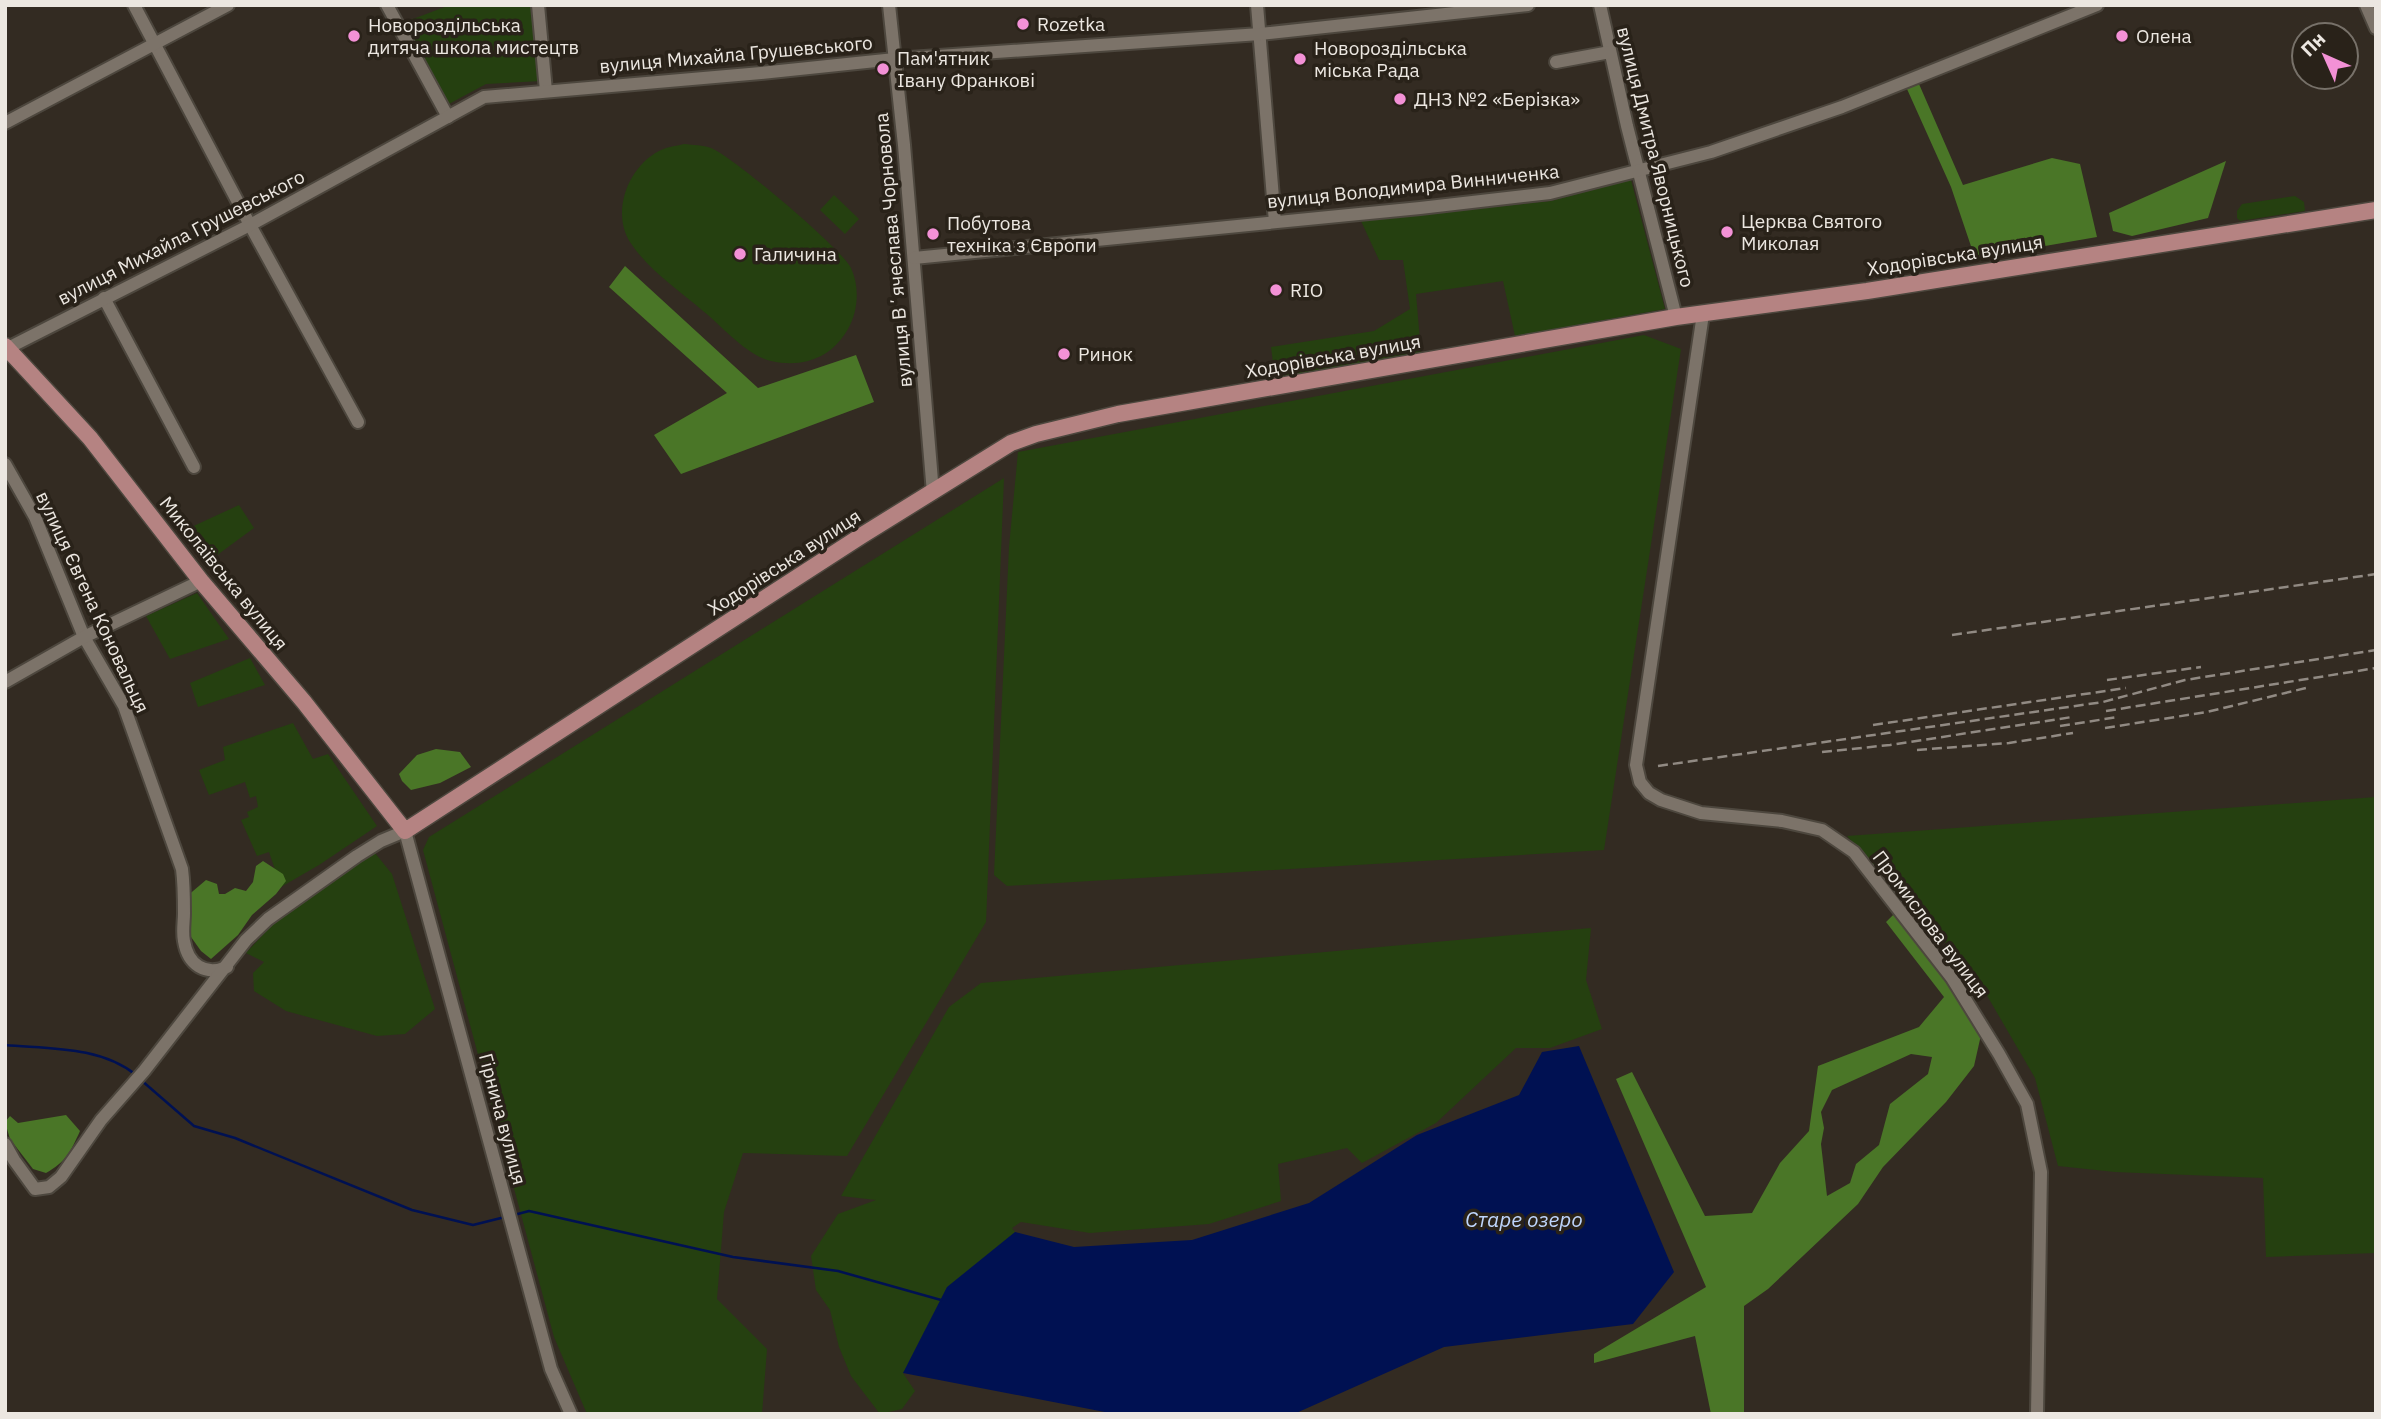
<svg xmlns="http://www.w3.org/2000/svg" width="2381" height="1419" viewBox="0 0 2381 1419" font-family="'IBM Plex Sans',sans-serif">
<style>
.green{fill:#254010}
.forest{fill:#4a7627;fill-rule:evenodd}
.water{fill:#001152}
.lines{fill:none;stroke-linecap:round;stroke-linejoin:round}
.stream{stroke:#001152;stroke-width:2.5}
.minor-casing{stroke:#4d473e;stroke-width:16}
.major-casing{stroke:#4d473e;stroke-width:19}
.minor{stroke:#7c7369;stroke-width:12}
.major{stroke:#b58382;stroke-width:16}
.rail{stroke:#918a83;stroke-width:2.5;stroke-dasharray:10 5;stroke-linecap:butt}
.poi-dot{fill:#f391d6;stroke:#292219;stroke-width:2.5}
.labels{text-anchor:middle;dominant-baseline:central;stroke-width:7;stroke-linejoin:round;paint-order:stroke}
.poi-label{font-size:19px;fill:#ece7e1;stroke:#292219;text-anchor:start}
.street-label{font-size:19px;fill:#ece7e1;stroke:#292219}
.water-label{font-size:21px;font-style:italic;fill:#bfd6fd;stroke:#292219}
</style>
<rect width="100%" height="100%" fill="#332b22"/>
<g class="green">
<path d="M 450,5 L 533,5 L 541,81 L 486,84 L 447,105 L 405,22 Z"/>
<path d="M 684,144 C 693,145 703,145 711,148 C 732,156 841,248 851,268 C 860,287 858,312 848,329 C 839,345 826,356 808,361 C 796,364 784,364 771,361 C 746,355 723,327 703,311 C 679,290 648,270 630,242 C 611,212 628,167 659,151 C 666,147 676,146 684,144 Z"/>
<path d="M 1631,180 L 1665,309 L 1515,336 L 1503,281 L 1416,294 L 1421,352 L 1275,378 L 1271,347 L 1374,331 L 1410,309 L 1403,260 L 1379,260 L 1361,221 L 1551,201 Z"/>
<path d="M 834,195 L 859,219 L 845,234 L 820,210 Z"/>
<path d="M 2295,196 L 2304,202 L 2305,211 L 2240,221 L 2237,218 L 2237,211 L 2242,204 Z"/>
<path d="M 1644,335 L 1681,349 L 1604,850 L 1007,886 L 994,875 L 1009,547 L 1018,452 Z"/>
<path d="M 1004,478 L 986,922 L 847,1156 L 743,1153 L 724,1212 L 717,1299 L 767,1349 L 762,1414 L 587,1414 L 554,1337 L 423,850 L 429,837 Z"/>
<path d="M 239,505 L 254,528 L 209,561 L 185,530 Z"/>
<path d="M 197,593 L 229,639 L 170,659 L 146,616 Z"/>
<path d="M 250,658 L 265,685 L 198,707 L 190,683 Z"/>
<path d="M 293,723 L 313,759 L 328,754 L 377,826 L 319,865 L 281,887 L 269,852 L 257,856 L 241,820 L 249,817 L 247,812 L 258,807 L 256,796 L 250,798 L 245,782 L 209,795 L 199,770 L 225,760 L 223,747 Z"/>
<path d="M 2376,797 L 2376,1253 L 2266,1257 L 2263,1178 L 2115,1172 L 2058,1166 L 2035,1078 L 1975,975 L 1847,836 Z"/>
<path d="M 375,853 L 392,874 L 435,1009 L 405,1034 L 377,1036 L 286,1011 L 254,991 L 253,973 L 264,962 L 246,953 L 285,911 Z"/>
<path d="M 1591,928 L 1586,980 L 1602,1029 L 1550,1048 L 1516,1048 L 1436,1123 L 1362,1163 L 1347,1148 L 1278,1164 L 1281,1201 L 1209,1224 L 1090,1233 L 1021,1222 L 1012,1228 L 1015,1232 L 903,1373 L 915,1391 L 902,1409 L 880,1414 L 851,1376 L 839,1347 L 830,1310 L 816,1290 L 811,1256 L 838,1214 L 876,1200 L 841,1196 L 949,1007 L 981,983 Z"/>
</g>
<g class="forest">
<path d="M 1919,84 L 1963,185 L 2052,158 L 2080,164 L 2097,237 L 1975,258 L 1951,187 L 1907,89 Z"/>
<path d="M 2226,161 L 2208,218 L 2132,236 L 2113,231 L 2109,213 Z"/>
<path d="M 625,266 L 758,388 L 856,355 L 874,402 L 681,474 L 654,435 L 727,393 L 609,287 Z"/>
<path d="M 436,749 L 460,752 L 471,767 L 440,783 L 411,790 L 402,781 L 399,774 L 417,755 Z"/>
<path d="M 263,861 L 283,874 L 286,881 L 276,894 L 252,915 L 238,935 L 211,959 L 201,951 L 176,916 L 186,897 L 206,880 L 217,884 L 219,894 L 225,894 L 235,888 L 246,891 L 253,882 L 256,866 Z"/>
<path d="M 1895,913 L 1951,987 L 1981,1035 L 1974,1066 L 1946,1102 L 1883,1167 L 1858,1204 L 1768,1289 L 1744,1306 L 1744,1414 L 1711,1414 L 1695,1336 L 1594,1363 L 1594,1354 L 1706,1287 L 1616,1079 L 1632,1072 L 1705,1216 L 1752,1213 L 1780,1163 L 1809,1131 L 1818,1066 L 1919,1027 L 1944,997 L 1886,922 ZM 1911,1054 L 1932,1057 L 1928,1074 L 1890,1104 L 1879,1145 L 1856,1164 L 1850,1183 L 1827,1196 L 1821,1144 L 1824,1128 L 1821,1112 L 1832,1090 Z"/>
<path d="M 66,1115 L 80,1131 C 71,1151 66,1162 46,1173 L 33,1169 L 10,1139 L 5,1122 L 10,1116 L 18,1123 Z"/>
</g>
<path class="water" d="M 1579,1046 L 1674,1272 L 1633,1324 L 1444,1347 L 1294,1414 L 1115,1414 L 903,1373 L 947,1287 L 1015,1232 L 1074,1247 L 1192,1240 L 1309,1203 L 1417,1135 L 1519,1095 L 1542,1052 Z"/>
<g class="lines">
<g class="stream">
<path d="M 5,1045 C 49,1049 100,1046 136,1075"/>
<path d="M 141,1080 L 194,1126 L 235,1138 L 412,1210 L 473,1225 L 505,1217"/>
<path d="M 514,1215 L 529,1211 L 733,1257 L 838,1271 L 941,1300"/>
</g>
<defs>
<g id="minor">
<path d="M 134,5 L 250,225 L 358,422"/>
<path d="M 387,5 L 448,117"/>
<path d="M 538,5 L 546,91"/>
<path d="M 889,5 L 904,145 L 933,493"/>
<path d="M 1257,5 L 1275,222"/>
<path d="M 1600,5 L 1627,126 L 1676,317"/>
<path d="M 2366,5 L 2376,28"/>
<path d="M 1556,62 L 1610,52"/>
<path d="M 5,123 L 228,5"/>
<path d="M 914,258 L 1420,208 L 1550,193 L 1711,152 L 1842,107 L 2097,5"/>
<path d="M 104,298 L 194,467"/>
<path d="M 1703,314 L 1636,765 L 1640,782 L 1649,793 L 1661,800 L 1701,813 L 1782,821 L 1822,830 L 1854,852 L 1952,978 L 1999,1054 L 2027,1104 L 2041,1172 L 2037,1414"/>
<path d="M 8,348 L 250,225 L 484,97 L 761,73 L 895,59 L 1260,34 L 1528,5"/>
<path d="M 5,464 L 35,517 L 84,637 L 124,706 L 182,869 C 184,884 184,898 184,913 C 184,922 182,932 184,941 C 188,965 205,976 227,967"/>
<path d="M 5,682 L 84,637 L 201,581"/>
<path d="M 5,1144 L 14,1160 L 35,1189 L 49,1187 L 61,1177 L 101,1120 L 144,1071 L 246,940 L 268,919 L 357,856 L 381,841 L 405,831 L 551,1369 L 571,1414"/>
</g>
<path id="major" d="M 5,346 L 90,438 L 201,581 L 304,702 L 405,831 L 861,536 L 1011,443 L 1036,434 L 1118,414 L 1676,317 L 1867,291 L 2376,210"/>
</defs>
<use href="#minor" class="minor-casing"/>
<use href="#major" class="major-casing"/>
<use href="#minor" class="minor"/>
<use href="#major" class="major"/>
<g class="rail">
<path d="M 1952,635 L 2376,574"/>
<path d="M 2107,680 L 2201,667"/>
<path d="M 2106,711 L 2376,668"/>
<path d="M 1873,725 L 2126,688"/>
<path d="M 2060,726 L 2118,717"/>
<path d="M 2105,728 L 2207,712 L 2310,687"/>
<path d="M 1917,750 L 2009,743 L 2073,733"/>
<path d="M 1822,752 L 1890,745 L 2072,717"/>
<path d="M 1658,766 L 2103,702 L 2185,680 L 2376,650"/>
</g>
</g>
<g class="poi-dot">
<circle cx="1023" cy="24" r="7"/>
<circle cx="354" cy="36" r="7"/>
<circle cx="2122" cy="36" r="7"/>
<circle cx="1300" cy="59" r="7"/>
<circle cx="883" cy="69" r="7"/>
<circle cx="1400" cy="99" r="7"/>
<circle cx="1727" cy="232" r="7"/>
<circle cx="933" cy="234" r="7"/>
<circle cx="740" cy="254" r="7"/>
<circle cx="1276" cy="290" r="7"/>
<circle cx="1064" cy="354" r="7"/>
</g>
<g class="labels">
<g class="poi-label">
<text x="1037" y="24">Rozetka</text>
<text x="368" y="25">Новороздільська<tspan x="368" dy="22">дитяча школа мистецтв</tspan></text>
<text x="2136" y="36">Олена</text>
<text x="1314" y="48">Новороздільська<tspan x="1314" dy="22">міська Рада</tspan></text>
<text x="897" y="58">Пам'ятник<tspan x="897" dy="22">Івану Франкові</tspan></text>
<text x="1414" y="99">ДНЗ №2 «Берізка»</text>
<text x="1741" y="221">Церква Святого<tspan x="1741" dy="22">Миколая</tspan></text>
<text x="947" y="223">Побутова<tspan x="947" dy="22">техніка з Європи</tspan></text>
<text x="754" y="254">Галичина</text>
<text x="1290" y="290">RIO</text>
<text x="1078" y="354">Ринок</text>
</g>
<g class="street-label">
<text transform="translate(736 54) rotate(-5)">вулиця Михайла Грушевського</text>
<text transform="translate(1656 157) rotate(76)">вулиця Дмитра Яворницького</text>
<text transform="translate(1413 186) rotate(-6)">вулиця Володимира Винниченка</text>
<text transform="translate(181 237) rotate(-27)">вулиця Михайла Грушевського</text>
<text transform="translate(893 250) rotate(-95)">вулиця Вʼячеслава Чорновола</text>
<text transform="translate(1955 255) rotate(-9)">Ходорівська вулиця</text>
<text transform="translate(1333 356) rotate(-10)">Ходорівська вулиця</text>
<text transform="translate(784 562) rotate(-33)">Ходорівська вулиця</text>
<text transform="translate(224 573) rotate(51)">Миколаївська вулиця</text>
<text transform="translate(93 602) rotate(65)">вулиця Євгена Коновальця</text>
<text transform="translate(1931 924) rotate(53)">Промислова вулиця</text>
<text transform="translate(503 1119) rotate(75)">Гірнича вулиця</text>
</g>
<g class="water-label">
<text x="1524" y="1219">Старе озеро</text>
</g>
</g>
<rect width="2381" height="1419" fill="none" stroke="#ece7e1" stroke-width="14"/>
<g transform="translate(2325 56) rotate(315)"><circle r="33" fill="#292219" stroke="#777169" stroke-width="2"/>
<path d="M0-5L12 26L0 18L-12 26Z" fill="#f391d6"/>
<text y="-10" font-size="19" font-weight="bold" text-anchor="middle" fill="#ece7e1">Пн</text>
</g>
</svg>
